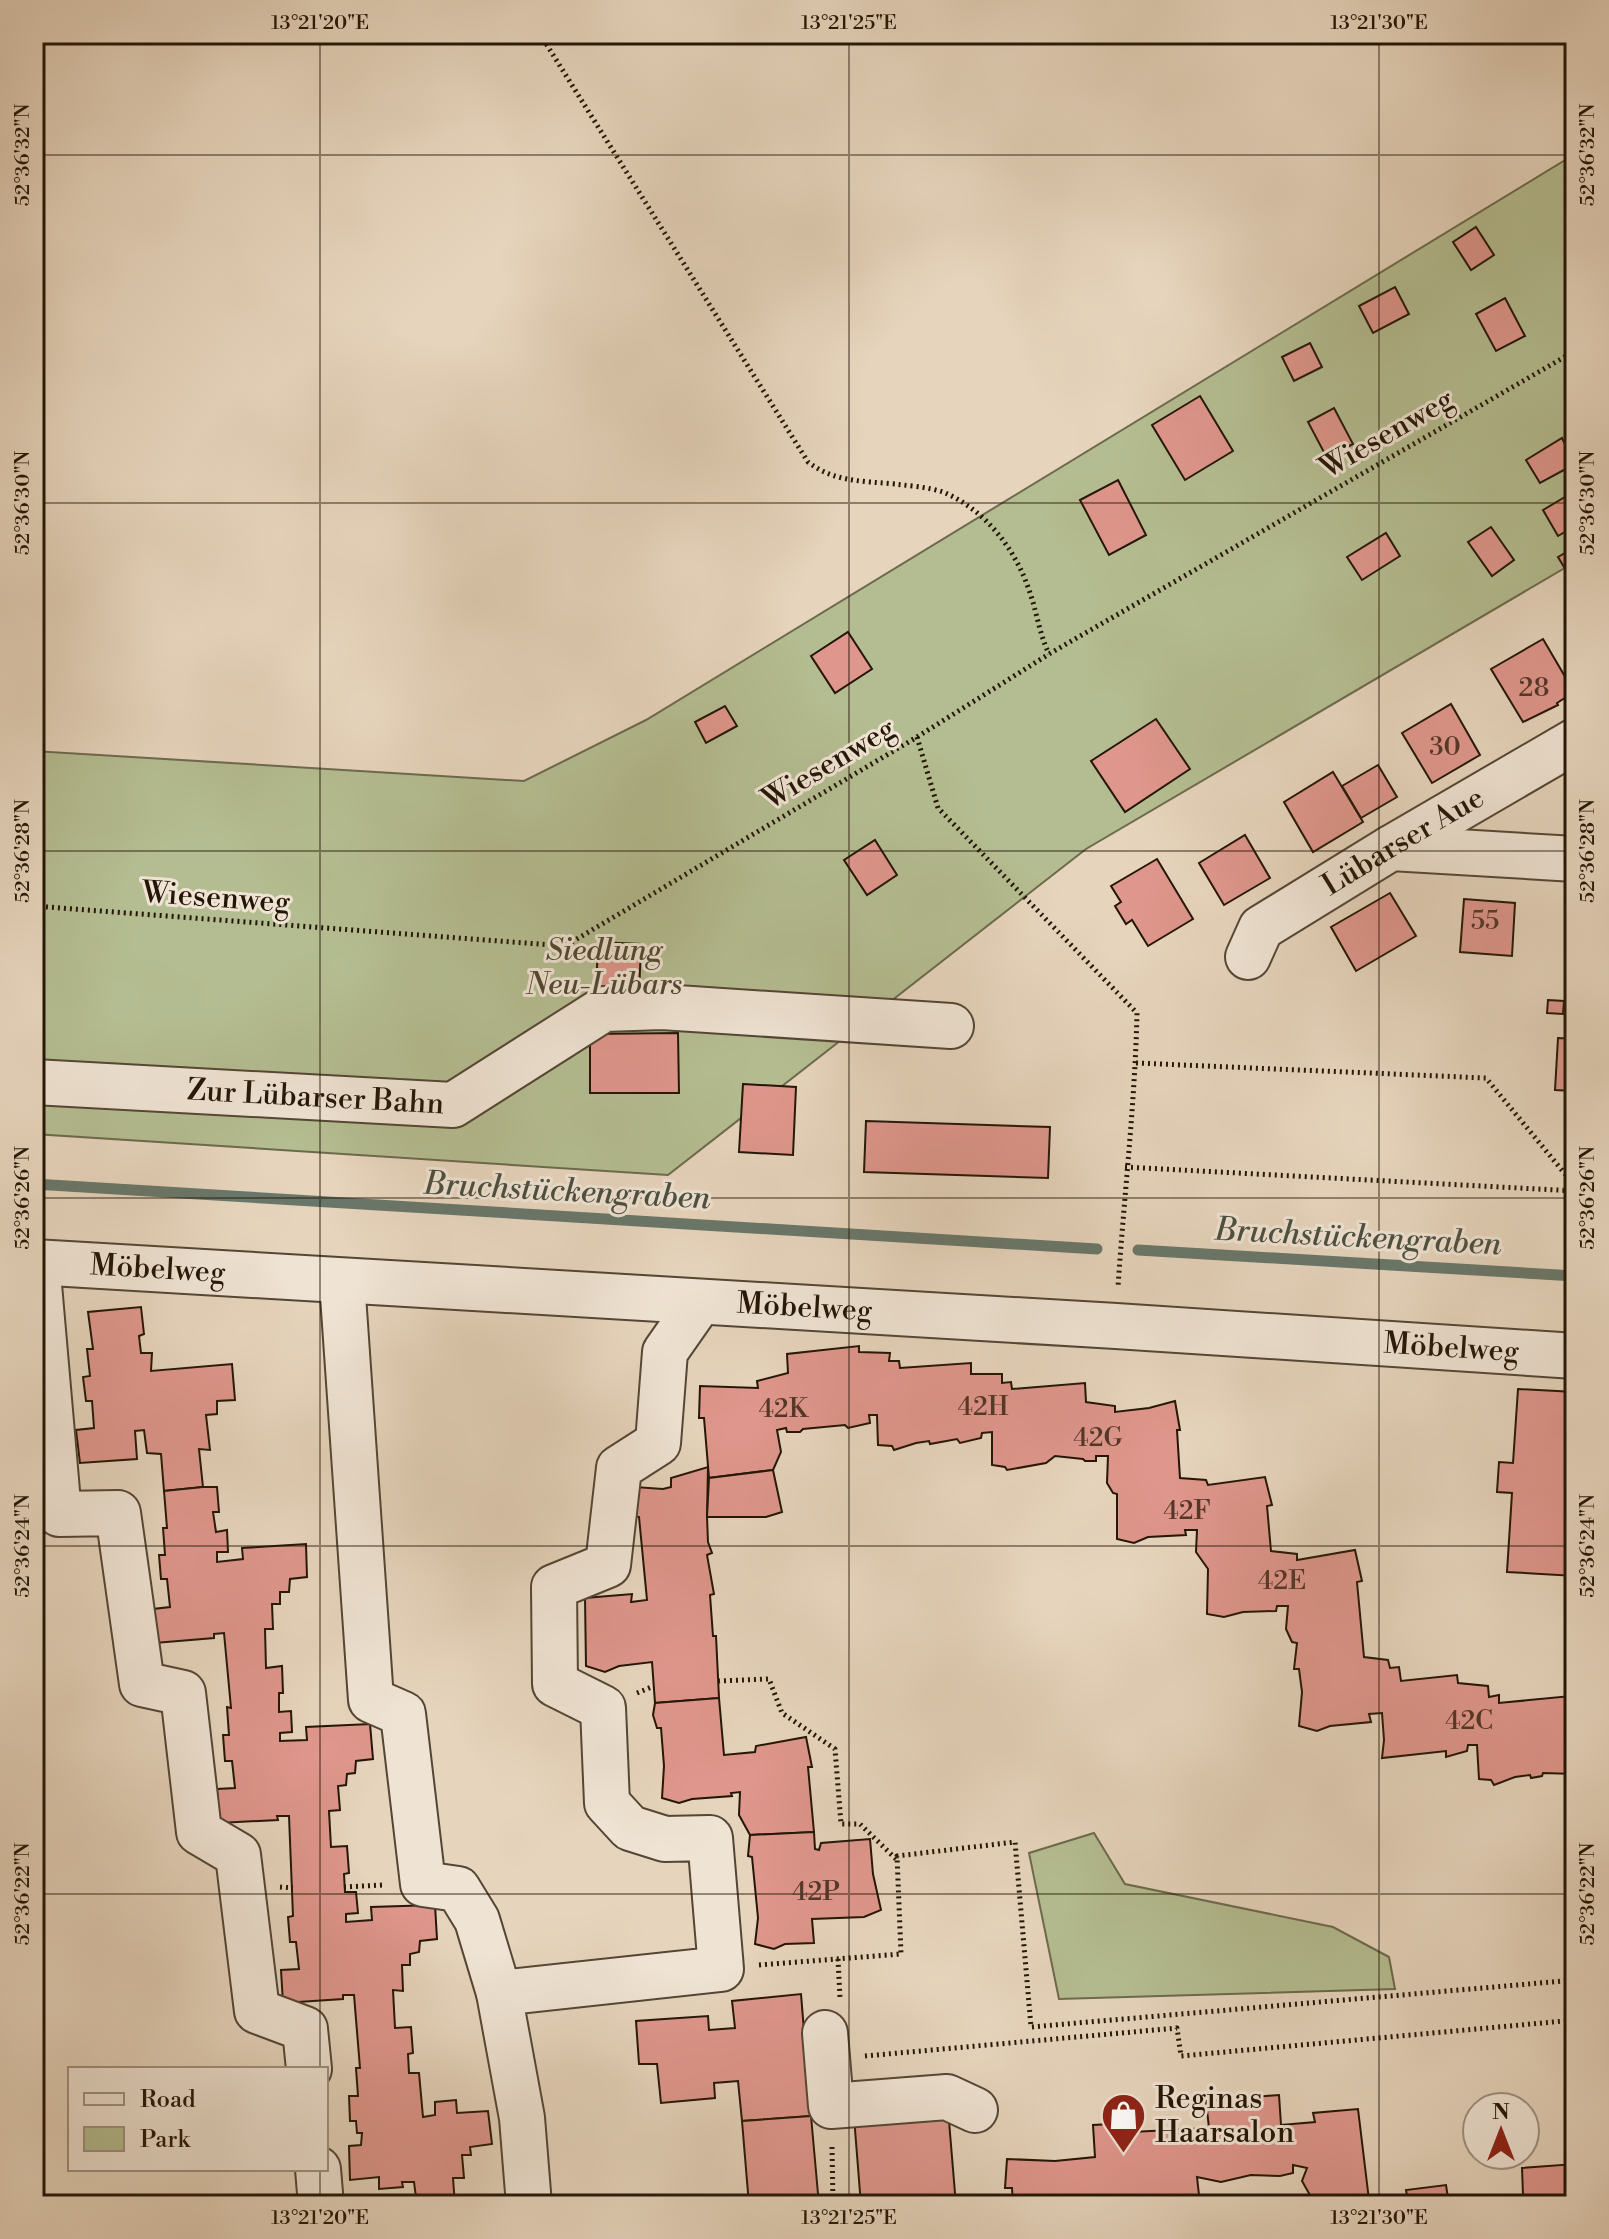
<svg xmlns="http://www.w3.org/2000/svg" width="1609" height="2239" viewBox="0 0 1609 2239" font-family="'Libre Bodoni',serif">
<style>
.green{fill:#b4bd91;stroke:#6c6a4c;stroke-width:2}
.lines{fill:none;stroke-linecap:round;stroke-linejoin:round}
.stream{stroke:#69776a;stroke-width:11}
.building{fill:#df968c;stroke:#241606;stroke-width:2}
.minor-casing{stroke:#544634;stroke-width:48}
.path{stroke:#241606;stroke-width:5;stroke-dasharray:2 4;stroke-linecap:butt}
.minor{stroke:#efe3d3;stroke-width:44}
.ticks{fill:none;stroke:#241606;stroke-width:2;stroke-opacity:0.45}
.labels{text-anchor:middle;dominant-baseline:central;stroke-width:6;stroke-linejoin:round;paint-order:stroke}
.number-label{font-size:26px;fill:#533628}
.street-label{font-size:30px;fill:#241606;stroke:#efe3d3}
.park-label{font-size:30px;font-style:italic;fill:#4f4830;stroke:#efe3d3}
.poi-label{font-size:30px;fill:#241606;stroke:#efe3d3;text-anchor:start}
.water-label{font-size:32px;font-style:italic;fill:#4c4f40;stroke:#efe3d3}
.neatline{fill:none;stroke:#241606;stroke-width:3}
.ticks-label{font-size:20px;text-anchor:middle;fill:#241606}
</style>
<rect width="100%" height="100%" fill="#e6d4bc"/>
<filter id="stains"><feTurbulence type="fractalNoise" baseFrequency=".0025" numOctaves="4"/><feColorMatrix values="0 0 0 0 .2 0 0 0 0 .09 0 0 0 0 .02 0 0 0 .5 -.17"/></filter>
<radialGradient id="worn" r=".72"><stop offset=".6" stop-color="#630" stop-opacity="0"/><stop offset="1" stop-color="#630" stop-opacity=".3"/></radialGradient>
<g class="green">
<path d="M 1575,154 L 1575,562 L 1086,849 L 668,1175 L 34,1134 L 34,751 L 524,781 L 646,720 Z"/>
<path d="M 1094,1833 L 1125,1884 L 1333,1927 L 1389,1957 L 1395,1989 L 1059,1999 L 1029,1853 Z"/>
</g>
<g class="lines">
<g class="stream">
<path d="M 34,1184 L 1097,1249"/>
<path d="M 1138,1250 L 1575,1276"/>
</g>
</g>
<g class="building">
<path d="M 1476,227 L 1494,255 L 1471,270 L 1453,242 Z"/>
<path d="M 1395,287 L 1409,314 L 1373,333 L 1359,306 Z"/>
<path d="M 1505,298 L 1525,336 L 1496,351 L 1476,314 Z"/>
<path d="M 1310,343 L 1322,367 L 1294,381 L 1282,357 Z"/>
<path d="M 1200,396 L 1233,451 L 1185,480 L 1152,425 Z"/>
<path d="M 1334,408 L 1353,444 L 1327,458 L 1308,422 Z"/>
<path d="M 1562,438 L 1575,464 L 1540,483 L 1526,460 Z"/>
<path d="M 1118,480 L 1146,535 L 1109,555 L 1080,500 Z"/>
<path d="M 1575,491 L 1575,526 L 1558,536 L 1543,510 Z"/>
<path d="M 1491,527 L 1514,560 L 1492,576 L 1468,542 Z"/>
<path d="M 1386,533 L 1400,556 L 1362,580 L 1347,557 Z"/>
<path d="M 1572,549 L 1575,561 L 1564,567 L 1558,557 Z"/>
<path d="M 848,632 L 872,669 L 835,693 L 811,656 Z"/>
<path d="M 1543,639 L 1574,692 L 1557,703 L 1558,705 L 1523,722 L 1491,669 Z"/>
<path d="M 1451,704 L 1480,755 L 1432,783 L 1402,733 Z"/>
<path d="M 725,706 L 737,726 L 706,743 L 695,722 Z"/>
<path d="M 1156,719 L 1190,769 L 1125,812 L 1091,761 Z"/>
<path d="M 1378,765 L 1397,797 L 1361,818 L 1342,786 Z"/>
<path d="M 1333,772 L 1363,822 L 1313,852 L 1284,802 Z"/>
<path d="M 1245,835 L 1270,878 L 1224,905 L 1199,863 Z"/>
<path d="M 875,840 L 897,875 L 867,895 L 844,860 Z"/>
<path d="M 1157,859 L 1193,919 L 1148,946 L 1132,920 L 1126,924 L 1115,906 L 1121,902 L 1111,886 Z"/>
<path d="M 1390,893 L 1416,936 L 1356,971 L 1331,927 Z"/>
<path d="M 1574,898 L 1575,898 L 1575,956 L 1571,956 Z"/>
<path d="M 1464,899 L 1515,903 L 1512,956 L 1460,952 Z"/>
<path d="M 598,942 L 641,944 L 639,995 L 596,993 Z"/>
<path d="M 1548,1000 L 1564,1001 L 1563,1014 L 1547,1013 Z"/>
<path d="M 678,1033 L 679,1093 L 590,1093 L 590,1034 Z"/>
<path d="M 1558,1038 L 1575,1039 L 1575,1091 L 1555,1090 Z"/>
<path d="M 743,1084 L 796,1087 L 793,1155 L 739,1152 Z"/>
<path d="M 866,1121 L 1050,1127 L 1048,1178 L 864,1172 Z"/>
<path d="M 141,1307 L 144,1334 L 139,1336 L 141,1353 L 152,1353 L 151,1371 L 232,1364 L 235,1400 L 217,1401 L 217,1414 L 206,1415 L 210,1450 L 199,1449 L 203,1487 L 164,1491 L 161,1454 L 147,1453 L 144,1430 L 135,1431 L 137,1459 L 80,1463 L 76,1430 L 94,1428 L 92,1401 L 86,1401 L 83,1377 L 90,1376 L 87,1349 L 93,1349 L 88,1312 Z"/>
<path d="M 859,1346 L 859,1352 L 890,1353 L 889,1361 L 899,1361 L 900,1368 L 971,1363 L 971,1374 L 1002,1374 L 1002,1383 L 1011,1382 L 1012,1389 L 1085,1383 L 1086,1402 L 1115,1406 L 1115,1412 L 1149,1408 L 1175,1401 L 1180,1430 L 1177,1430 L 1180,1478 L 1206,1480 L 1208,1485 L 1265,1477 L 1272,1505 L 1267,1506 L 1271,1551 L 1297,1554 L 1297,1560 L 1355,1550 L 1362,1581 L 1357,1582 L 1364,1657 L 1388,1660 L 1390,1668 L 1399,1667 L 1401,1681 L 1457,1675 L 1458,1683 L 1488,1686 L 1489,1697 L 1499,1695 L 1499,1703 L 1571,1696 L 1575,1713 L 1575,1774 L 1543,1773 L 1542,1776 L 1531,1778 L 1530,1775 L 1515,1777 L 1494,1785 L 1491,1780 L 1479,1779 L 1477,1745 L 1468,1745 L 1467,1751 L 1446,1757 L 1446,1751 L 1382,1758 L 1384,1740 L 1382,1713 L 1369,1714 L 1371,1722 L 1330,1726 L 1317,1731 L 1299,1726 L 1302,1692 L 1299,1669 L 1294,1669 L 1297,1643 L 1292,1642 L 1286,1629 L 1288,1606 L 1277,1606 L 1276,1611 L 1243,1612 L 1224,1617 L 1207,1614 L 1208,1569 L 1196,1552 L 1197,1530 L 1185,1530 L 1186,1535 L 1148,1537 L 1134,1543 L 1117,1539 L 1117,1494 L 1113,1493 L 1107,1483 L 1108,1456 L 1096,1456 L 1096,1461 L 1085,1461 L 1083,1459 L 1055,1456 L 1046,1463 L 1007,1470 L 1005,1467 L 992,1465 L 992,1432 L 982,1433 L 981,1438 L 960,1443 L 957,1439 L 930,1444 L 929,1441 L 916,1443 L 894,1450 L 892,1446 L 878,1445 L 877,1415 L 869,1415 L 870,1423 L 848,1428 L 845,1425 L 803,1429 L 800,1432 L 787,1432 L 786,1428 L 777,1430 L 781,1452 L 773,1470 L 709,1478 L 704,1418 L 699,1418 L 700,1386 L 758,1388 L 757,1381 L 788,1373 L 787,1354 Z"/>
<path d="M 1518,1389 L 1575,1392 L 1575,1576 L 1507,1572 L 1512,1493 L 1497,1492 L 1499,1462 L 1513,1463 Z"/>
<path d="M 708,1467 L 707,1517 L 708,1542 L 712,1553 L 707,1555 L 714,1594 L 710,1595 L 713,1636 L 716,1636 L 719,1698 L 655,1703 L 652,1662 L 619,1666 L 605,1672 L 586,1666 L 585,1598 L 632,1594 L 631,1602 L 647,1600 L 639,1517 L 634,1516 L 635,1487 L 663,1489 L 671,1487 L 671,1478 Z"/>
<path d="M 773,1470 L 782,1512 L 766,1517 L 707,1517 L 709,1478 Z"/>
<path d="M 203,1487 L 217,1487 L 219,1512 L 213,1512 L 216,1532 L 227,1530 L 228,1552 L 217,1552 L 217,1562 L 243,1559 L 242,1548 L 306,1544 L 307,1577 L 290,1579 L 289,1592 L 280,1592 L 280,1604 L 272,1604 L 273,1629 L 265,1629 L 266,1668 L 282,1666 L 283,1693 L 279,1693 L 279,1712 L 291,1711 L 292,1732 L 280,1733 L 280,1741 L 307,1740 L 306,1727 L 370,1724 L 373,1759 L 356,1761 L 355,1773 L 347,1774 L 346,1785 L 338,1786 L 340,1810 L 329,1811 L 331,1847 L 347,1846 L 349,1873 L 344,1874 L 345,1892 L 356,1892 L 358,1913 L 346,1914 L 346,1922 L 372,1920 L 371,1907 L 435,1905 L 437,1939 L 420,1941 L 419,1952 L 410,1954 L 410,1965 L 402,1965 L 403,1991 L 393,1990 L 395,2028 L 411,2027 L 413,2053 L 408,2054 L 409,2073 L 419,2073 L 423,2117 L 435,2115 L 435,2102 L 456,2100 L 457,2113 L 488,2111 L 492,2144 L 470,2147 L 471,2155 L 462,2155 L 464,2178 L 453,2178 L 455,2205 L 417,2205 L 414,2182 L 402,2182 L 403,2187 L 379,2189 L 379,2177 L 350,2180 L 349,2146 L 361,2145 L 362,2133 L 357,2133 L 356,2121 L 350,2121 L 349,2096 L 358,2096 L 356,2068 L 360,2068 L 354,1995 L 343,1995 L 343,1999 L 283,2003 L 281,1970 L 299,1969 L 296,1942 L 290,1942 L 288,1917 L 293,1916 L 289,1816 L 277,1816 L 278,1820 L 219,1823 L 217,1789 L 235,1788 L 232,1761 L 225,1761 L 223,1735 L 229,1735 L 227,1707 L 231,1708 L 224,1633 L 214,1634 L 214,1638 L 155,1643 L 153,1609 L 170,1607 L 167,1579 L 161,1579 L 159,1555 L 165,1555 L 163,1528 L 167,1528 L 164,1491 Z"/>
<path d="M 719,1698 L 724,1755 L 755,1752 L 756,1746 L 806,1737 L 812,1767 L 808,1767 L 814,1832 L 750,1835 L 739,1815 L 740,1792 L 731,1793 L 732,1796 L 692,1799 L 679,1803 L 662,1798 L 664,1766 L 661,1728 L 657,1728 L 653,1715 L 655,1703 Z"/>
<path d="M 814,1832 L 815,1849 L 819,1850 L 821,1843 L 870,1839 L 873,1874 L 881,1910 L 864,1917 L 812,1919 L 814,1943 L 785,1944 L 774,1949 L 755,1944 L 758,1918 L 752,1857 L 748,1856 L 750,1835 Z"/>
<path d="M 801,1994 L 811,2116 L 742,2121 L 738,2081 L 714,2083 L 715,2098 L 661,2103 L 657,2064 L 639,2064 L 636,2021 L 708,2016 L 709,2030 L 735,2028 L 732,2001 Z"/>
<path d="M 1279,2095 L 1281,2125 L 1315,2122 L 1313,2113 L 1358,2109 L 1369,2200 L 1407,2196 L 1406,2190 L 1446,2185 L 1448,2198 L 1523,2195 L 1522,2168 L 1575,2164 L 1575,2205 L 1314,2205 L 1314,2197 L 1311,2197 L 1302,2181 L 1307,2168 L 1293,2165 L 1293,2173 L 1280,2176 L 1251,2175 L 1221,2182 L 1197,2177 L 1199,2195 L 1137,2198 L 1108,2204 L 1086,2202 L 1087,2205 L 1013,2205 L 1012,2188 L 1005,2188 L 1007,2159 L 1055,2161 L 1095,2157 L 1093,2125 L 1130,2123 L 1132,2132 L 1209,2128 L 1206,2101 Z"/>
<path d="M 948,2109 L 956,2205 L 861,2205 L 854,2117 Z"/>
<path d="M 811,2116 L 819,2205 L 749,2205 L 742,2121 Z"/>
</g>
<g class="lines">
<defs>
<g id="minor">
<path d="M 1391,848 L 1575,859"/>
<path id="s1" d="M 1248,957 L 1261,928 L 1391,848 L 1575,741"/>
<path id="s2" d="M 34,1082 L 453,1105 L 604,1009 L 662,1007 L 951,1026"/>
<path id="s3" d="M 34,1262 L 1116,1326 L 1575,1356"/>
<path d="M 37,1262 L 59,1514 L 118,1513 L 142,1684 L 183,1693 L 199,1832 L 238,1855 L 257,2011 L 305,2029 L 309,2069"/>
<path d="M 342,1281 L 371,1700 L 403,1714 L 423,1884 L 458,1889 L 477,1920 L 499,1993 L 522,2118 L 529,2205"/>
<path d="M 499,1993 L 721,1969 L 710,1838 L 665,1839 L 630,1828 L 607,1803 L 603,1708 L 555,1684 L 554,1587 L 608,1565 L 619,1468 L 658,1443 L 665,1352 L 700,1302"/>
<path d="M 825,2033 L 831,2106 L 947,2097 L 975,2110"/>
<path d="M 318,2169 L 321,2205"/>
</g>
</defs>
<use href="#minor" class="minor-casing"/>
<g class="path">
<path d="M 540,34 L 808,462 C 834,482 862,481 895,484 C 910,486 928,487 943,492 C 984,509 1015,548 1029,590 C 1037,612 1039,633 1049,654"/>
<path d="M 917,737 L 938,808 L 1137,1013 C 1135,1104 1124,1196 1118,1287"/>
<path d="M 34,906 L 565,946 L 917,737 L 1049,654 L 1575,351"/>
<path d="M 1136,1063 L 1486,1078 L 1575,1186"/>
<path d="M 1125,1167 L 1575,1191"/>
<path d="M 718,1681 L 769,1679 L 782,1713 L 835,1749 L 841,1824 L 860,1824 L 896,1859"/>
<path d="M 637,1693 L 654,1686"/>
<path d="M 280,1887 L 293,1888"/>
<path d="M 344,1887 L 383,1885"/>
<path d="M 838,1959 L 840,1998"/>
<path d="M 759,1965 L 901,1954 L 897,1856 L 1015,1842 L 1031,2027 L 1575,1980"/>
<path d="M 865,2056 L 1177,2028 L 1181,2056 L 1575,2020"/>
<path d="M 832,2147 L 833,2205"/>
</g>
<use href="#minor" class="minor"/>
</g>
<path class="ticks" d="M 320,34 L 320,2069M 849,34 L 849,2205M 1379,34 L 1379,2205M 34,155 L 1575,155M 34,503 L 1575,503M 34,851 L 1575,851M 34,1198 L 1575,1198M 34,1546 L 1575,1546M 34,1894 L 1575,1894M 320,2169 L 320,2205"/>
<defs>
<symbol id="shop-pin" viewBox="-11 -11 22 30"><path d="M0 17L-7.5 6A9.5 9.5 0 1 1 7.5 6Z" fill="#8f2418" stroke="#efe3d3"/><path d="M-5-2.5h2.3a2.7 3.5 0 0 1 5.4 0H5L5.5 6h-11ZM-1.5-2.5h3a1.5 2.3 0 0 0-3 0Z" fill="#fff"/></symbol>
</defs>
<g fill-rule="evenodd">
<use href="#shop-pin" x="1098" y="2090" width="51" height="69"/>
</g>
<g class="labels">
<g class="number-label">
<text x="1534" y="688">28</text>
<text x="1445" y="747">30</text>
<text x="1485" y="921">55</text>
<text x="983" y="1407">42H</text>
<text x="783" y="1409">42K</text>
<text x="1098" y="1438">42G</text>
<text x="1187" y="1511">42F</text>
<text x="1282" y="1581">42E</text>
<text x="1469" y="1721">42C</text>
<text x="816" y="1892">42P</text>
</g>
<g class="street-label">
<text transform="translate(1387 434) rotate(-30)">Wiesenweg</text>
<text transform="translate(829 764) rotate(-31)">Wiesenweg</text>
<text stroke="none"><textPath href="#s1" startOffset="198">Lübarser Aue</textPath></text>
<text transform="translate(216 898) rotate(4)">Wiesenweg</text>
<text stroke="none"><textPath href="#s2" startOffset="282">Zur Lübarser Bahn</textPath></text>
<text stroke="none"><textPath href="#s3" startOffset="124">Möbelweg</textPath></text>
<text stroke="none"><textPath href="#s3" startOffset="772">Möbelweg</textPath></text>
<text stroke="none"><textPath href="#s3" startOffset="1420">Möbelweg</textPath></text>
</g>
<g class="park-label">
<text x="604" y="951">Siedlung<tspan x="604" dy="34">Neu-Lübars</tspan></text>
</g>
<g class="poi-label">
<text x="1155" y="2099">Reginas<tspan x="1155" dy="34">Haarsalon</tspan></text>
</g>
<g class="water-label">
<text transform="translate(567 1191) rotate(3)">Bruchstückengraben</text>
<text transform="translate(1358 1237) rotate(3)">Bruchstückengraben</text>
</g>
</g>
<rect width="1609" height="2239" fill="none" stroke="#e6d4bc" stroke-width="88"/>
<rect x="68" y="2067" width="260" height="104" fill="#efe3d3" stroke="#9e9181" stroke-width="2"/>
<rect x="84" y="2093" width="40" height="12" fill="#efe3d3" stroke="#9e9181" stroke-width="2"/>
<text x="140" y="2107" font-size="24" fill="#241606">Road</text>
<rect x="84" y="2127" width="40" height="24" fill="#b4bd91" stroke="#9e9181" stroke-width="2"/>
<text x="140" y="2147" font-size="24" fill="#241606">Park</text>
<g transform="translate(1501 2131)"><circle r="38" fill="#efe3d3" stroke="#9e9181" stroke-width="2"/>
<path d="M0-6L14 30L0 20L-14 30Z" fill="#8f2418"/>
<text y="-12" font-size="22" font-weight="bold" text-anchor="middle" fill="#241606">N</text>
</g>
<rect x="44" y="44" width="1521" height="2151" class="neatline"/>
<g class="ticks-label">
<text x="320" y="29">13°21'20"E</text>
<text x="849" y="29">13°21'25"E</text>
<text x="1379" y="29">13°21'30"E</text>
<text transform="translate(22 155) rotate(-90)" y="7">52°36'32"N</text>
<text transform="translate(1587 155) rotate(-90)" y="7">52°36'32"N</text>
<text transform="translate(22 503) rotate(-90)" y="7">52°36'30"N</text>
<text transform="translate(1587 503) rotate(-90)" y="7">52°36'30"N</text>
<text transform="translate(22 851) rotate(-90)" y="7">52°36'28"N</text>
<text transform="translate(1587 851) rotate(-90)" y="7">52°36'28"N</text>
<text transform="translate(22 1198) rotate(-90)" y="7">52°36'26"N</text>
<text transform="translate(1587 1198) rotate(-90)" y="7">52°36'26"N</text>
<text transform="translate(22 1546) rotate(-90)" y="7">52°36'24"N</text>
<text transform="translate(1587 1546) rotate(-90)" y="7">52°36'24"N</text>
<text transform="translate(22 1894) rotate(-90)" y="7">52°36'22"N</text>
<text transform="translate(1587 1894) rotate(-90)" y="7">52°36'22"N</text>
<text x="320" y="2224">13°21'20"E</text>
<text x="849" y="2224">13°21'25"E</text>
<text x="1379" y="2224">13°21'30"E</text>
</g>
<rect width="100%" height="100%" filter="url(#stains)"/>
<rect width="100%" height="100%" fill="url(#worn)"/>
</svg>
